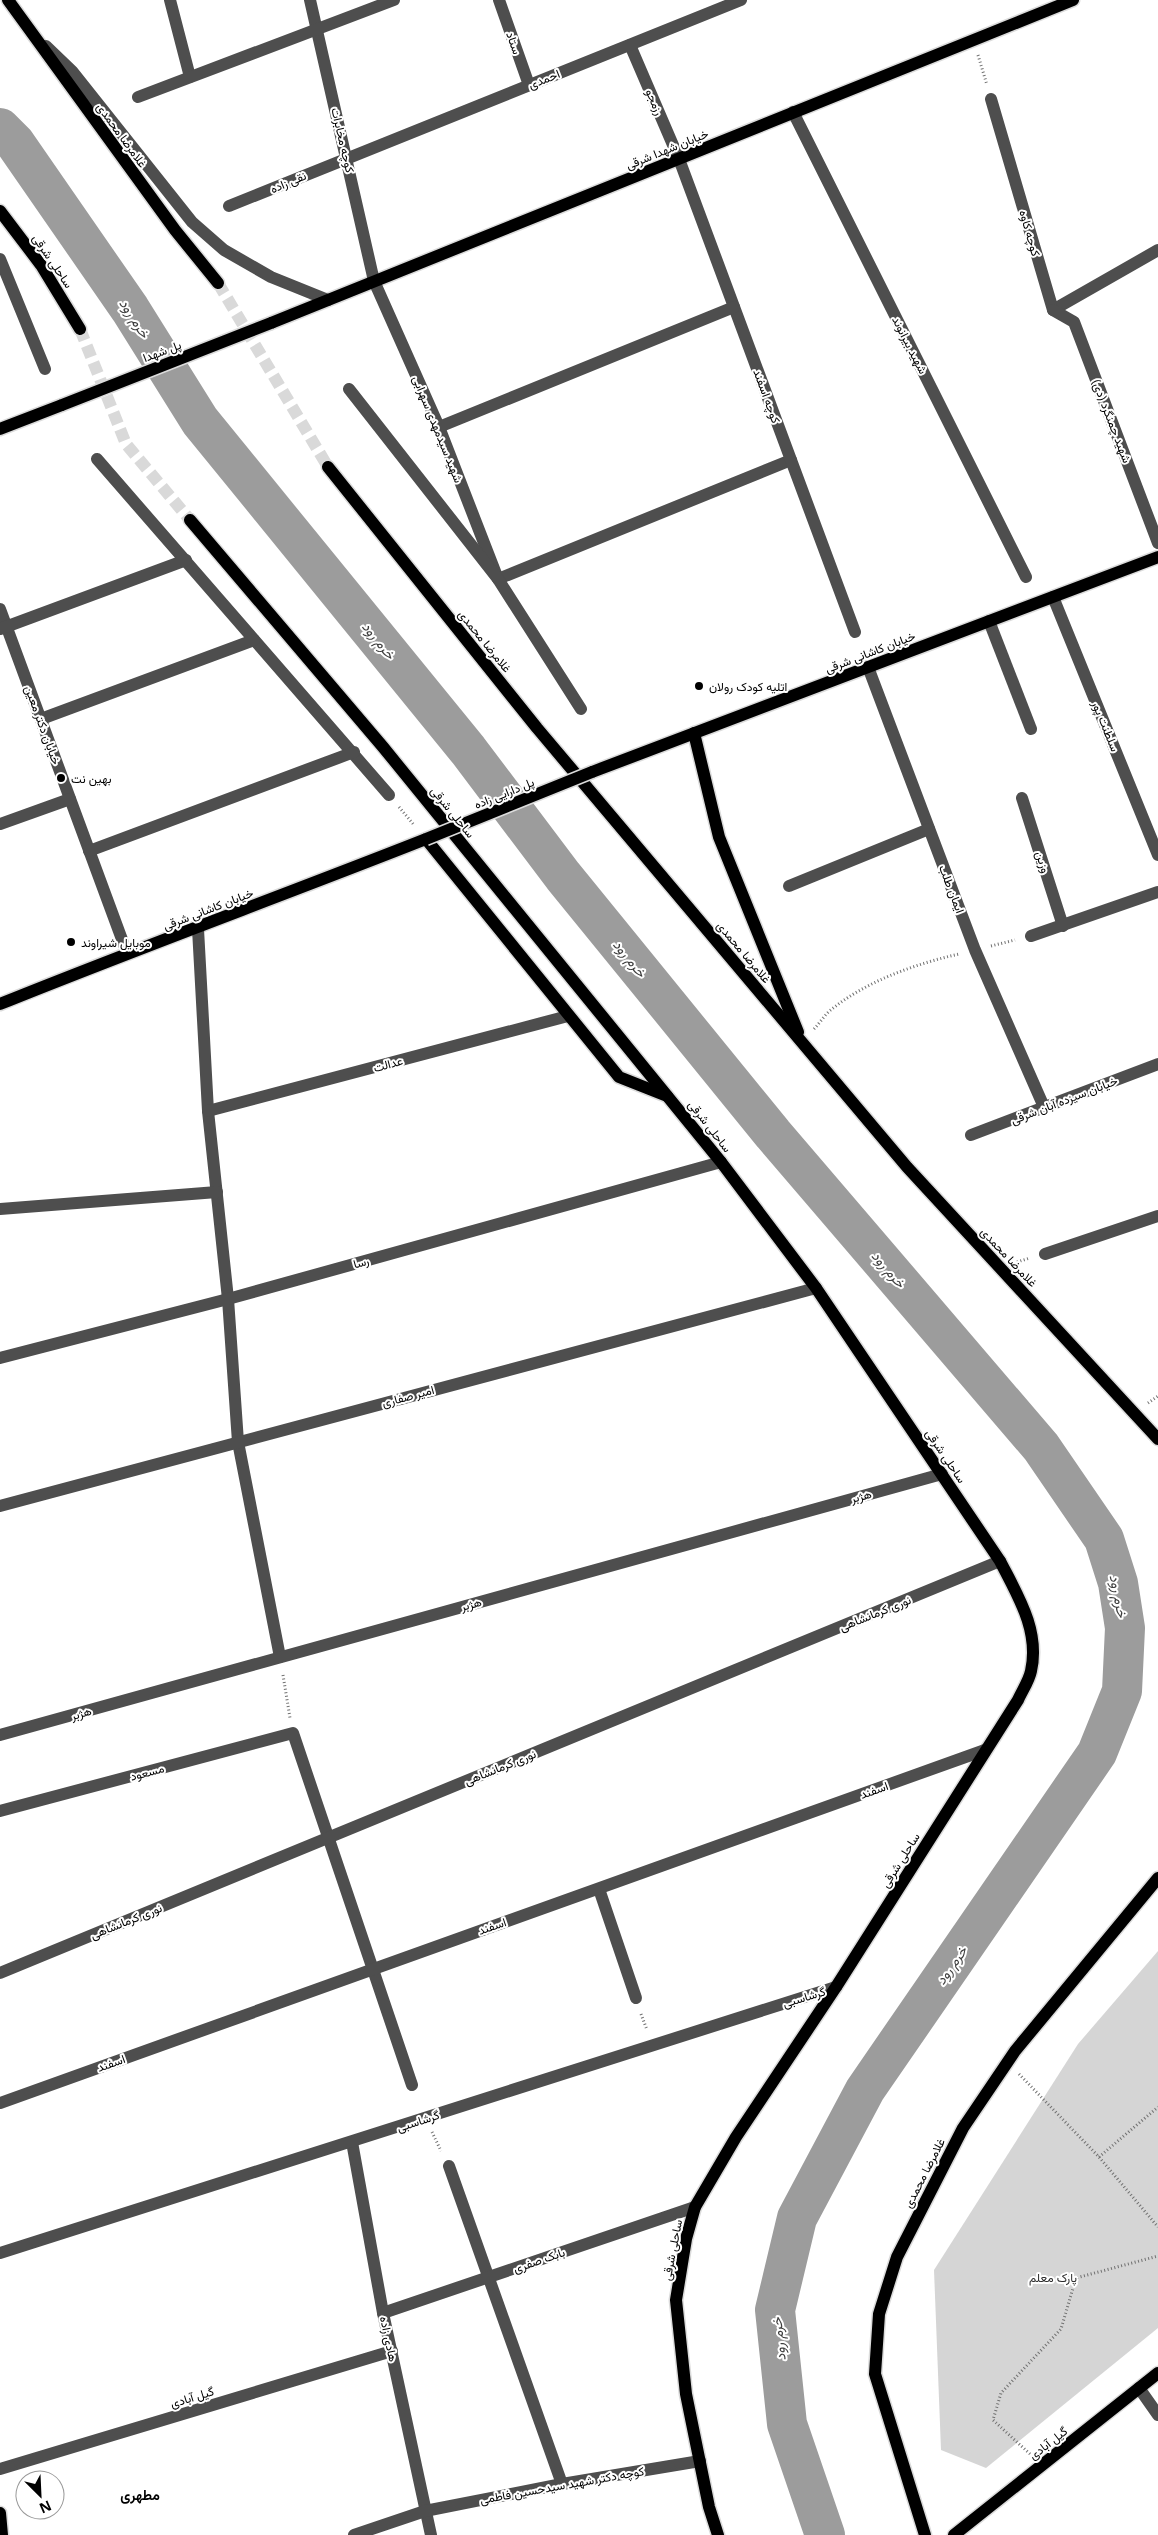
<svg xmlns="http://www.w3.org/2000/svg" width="1158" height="2535" viewBox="0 0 1158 2535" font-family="'Open Sans',Vazirmatn,sans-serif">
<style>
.green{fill:#d5d5d5}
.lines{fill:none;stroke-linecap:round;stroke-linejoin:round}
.river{stroke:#9c9c9c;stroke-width:40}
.major-tunnel{stroke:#d9d9d9;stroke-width:12;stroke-dasharray:12 6;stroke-linecap:butt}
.major-casing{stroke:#dbdbdb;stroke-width:15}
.path{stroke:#707070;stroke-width:3;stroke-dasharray:1 2.5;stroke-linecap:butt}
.minor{stroke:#4e4e4e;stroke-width:12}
.major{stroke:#000;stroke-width:12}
.major-bridge-casing{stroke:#dbdbdb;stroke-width:15;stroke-linecap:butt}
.major-bridge{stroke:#000;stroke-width:12}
.poi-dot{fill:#000;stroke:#fff;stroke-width:2}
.labels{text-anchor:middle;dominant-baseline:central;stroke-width:4;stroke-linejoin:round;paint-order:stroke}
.street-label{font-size:12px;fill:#000;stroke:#fff}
.poi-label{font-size:12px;fill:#000;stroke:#fff;text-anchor:start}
.park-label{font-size:12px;fill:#2c2c2c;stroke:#fff}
.water-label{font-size:14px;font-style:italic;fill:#3d3d3d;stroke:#fff}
.neighbourhood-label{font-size:14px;font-weight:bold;fill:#000;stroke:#fff}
</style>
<rect width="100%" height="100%" fill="#fff"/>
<path class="green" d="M 1158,1951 L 1158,2328 L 986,2468 L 941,2450 L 934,2270 L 1078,2044 Z"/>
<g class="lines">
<path class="river" d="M 0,128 L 15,143 L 130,309 L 200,421 L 468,750 L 563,876 L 773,1134 L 1041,1447 L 1104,1539 L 1118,1583 L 1125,1628 L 1122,1691 L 1097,1753 L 865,2090 L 797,2218 L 775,2310 L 787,2424 L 825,2535"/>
<g class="major-tunnel">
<path d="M 218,283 L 328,467"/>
<path d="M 80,329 L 126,444 L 190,520"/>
</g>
<defs>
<g id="major">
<path d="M 8,0 L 175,230 L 218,283"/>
<path d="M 0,211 L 41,265 L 80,329"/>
<path d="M 271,323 L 1073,0"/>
<path d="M 0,429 L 62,405"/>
<path d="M 328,467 L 537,728 L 907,1167 L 1158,1439"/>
<path d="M 190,520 L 383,747 L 721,1162 L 816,1288 L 1000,1561 C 1018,1596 1040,1631 1031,1671 C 1029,1681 1022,1691 1018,1700 L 836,1987 L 736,2137 L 695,2207 L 686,2239 L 676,2300 L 686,2394 L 709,2507 L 718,2535"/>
<path d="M 694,733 L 719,837 L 798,1032"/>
<path d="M 592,772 L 1158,557"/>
<path d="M 0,1004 C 141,947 284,895 426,839 L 619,1077 L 667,1096"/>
<path d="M 0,2513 L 2,2535"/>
<path d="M 925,2535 L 875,2374 L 879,2314 L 897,2257 L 963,2128 L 1015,2051 L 1158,1878"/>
<path d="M 954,2535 L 1158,2373"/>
</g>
</defs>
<use href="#major" class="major-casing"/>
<g class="path">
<path d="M 978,55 L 987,85"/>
<path d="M 399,807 L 414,825"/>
<path d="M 991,946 L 1015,940"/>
<path d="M 814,1029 C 820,1023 825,1014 832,1009 C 867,981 915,964 959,954"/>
<path d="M 1017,1262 L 1030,1258"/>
<path d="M 1148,1403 L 1158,1396"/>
<path d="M 283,1675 L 290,1718"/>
<path d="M 641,2014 L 647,2030"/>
<path d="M 1019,2074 L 1099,2157 L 1158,2227"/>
<path d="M 432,2132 L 441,2151"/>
<path d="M 1099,2157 L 1158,2107"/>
<path d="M 1030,2454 L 993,2420 L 1001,2393 L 1061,2329 L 1076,2278 L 1158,2256"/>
</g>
<g class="minor">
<path d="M 170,0 L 190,77"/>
<path d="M 310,0 L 374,281 L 439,427 L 498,579 L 791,460"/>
<path d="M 499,0 L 529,85"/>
<path d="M 630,45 L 679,159 L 855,632"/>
<path d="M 46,46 L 72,71 L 192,222 L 224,250 L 271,277 L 328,300"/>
<path d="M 138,97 L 394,0"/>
<path d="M 991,99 L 1053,310 L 1158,250"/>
<path d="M 793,112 L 1026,577"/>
<path d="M 229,206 L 741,0"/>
<path d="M 0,259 L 45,369"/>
<path d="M 1053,310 L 1074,322 L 1158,543"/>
<path d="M 349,389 L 498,579 L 581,709"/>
<path d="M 439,427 L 734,307"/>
<path d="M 97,459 L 389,795"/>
<path d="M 1053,597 L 1158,855"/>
<path d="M 0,609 L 127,953"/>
<path d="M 989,621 L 1031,729"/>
<path d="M 0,629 L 186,560"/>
<path d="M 868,667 L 975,950 L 1044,1107"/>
<path d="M 41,719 L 254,640"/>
<path d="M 1022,798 L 1063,926"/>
<path d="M 0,824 L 70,799"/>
<path d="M 89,851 L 354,752"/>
<path d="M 789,886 L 929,829"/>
<path d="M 198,929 L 208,1111 L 228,1299 L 238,1442 L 280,1657"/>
<path d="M 1031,936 L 1158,892"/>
<path d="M 208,1111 L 568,1016"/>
<path d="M 971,1135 L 1158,1064"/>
<path d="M 0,1209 L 217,1192"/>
<path d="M 1045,1254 L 1158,1216"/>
<path d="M 0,1358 L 228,1299 L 721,1162"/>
<path d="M 0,1506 L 816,1288"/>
<path d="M 0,1735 L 942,1474"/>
<path d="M 0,1811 L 293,1733 L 412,2085"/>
<path d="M 599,1889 L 636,1998"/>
<path d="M 0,1973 L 1000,1561"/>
<path d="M 0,2103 L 985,1750"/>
<path d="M 352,2142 L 383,2313 L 431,2535"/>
<path d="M 449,2166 L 562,2484"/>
<path d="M 0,2253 L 836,1987"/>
<path d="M 383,2313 L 695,2207"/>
<path d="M 1139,2388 L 1158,2415"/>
<path d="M 0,2469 L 392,2351"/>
<path d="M 354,2535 L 425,2511 L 562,2484 L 700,2461"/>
</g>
<use href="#major" class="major"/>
<defs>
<g id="major-bridge">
<path d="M 62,405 L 271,323"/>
<path d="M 426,839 L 592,772"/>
</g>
</defs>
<use href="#major-bridge" class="major-bridge-casing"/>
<use href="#major-bridge" class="major-bridge"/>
</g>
<g class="poi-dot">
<circle cx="699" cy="686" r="5"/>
<circle cx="61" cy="778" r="5"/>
<circle cx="71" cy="942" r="5"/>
</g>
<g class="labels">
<g class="street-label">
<text transform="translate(514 43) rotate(71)">ستاد</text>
<text transform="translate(544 79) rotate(-22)">احمدی</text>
<text transform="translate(655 102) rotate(67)">رزمجو</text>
<text transform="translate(122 135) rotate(54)">غلامرضا محمدی</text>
<text transform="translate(343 140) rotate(77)">کوچه مخابرات</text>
<text transform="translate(667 149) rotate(-22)">خیابان شهدا شرقی</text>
<text transform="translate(288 182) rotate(-23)">نقی زاده</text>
<text transform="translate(1030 233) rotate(74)">کوچه کاوه</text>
<text transform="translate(53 261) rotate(56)">ساحلی شرقی</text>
<text transform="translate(910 345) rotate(63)">شهید بیرانوند</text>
<text transform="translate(162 351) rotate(-21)">پل شهدا</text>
<text transform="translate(767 396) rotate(70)">کوچه اسفند</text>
<text transform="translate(1112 421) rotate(69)">شهید چمنگرد (دی)</text>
<text transform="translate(438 429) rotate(68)">شهید سیدمهدی سهرابی</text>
<text transform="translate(485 641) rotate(51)">غلامرضا محمدی</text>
<text transform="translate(870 652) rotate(-21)">خیابان کاشانی شرقی</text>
<text transform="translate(43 725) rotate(70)">خیابان دکتر معین</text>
<text transform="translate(1106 726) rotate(68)">سلطنت پور</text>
<text transform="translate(504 793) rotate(-22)">پل دارایی زاده</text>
<text transform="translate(453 812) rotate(51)">ساحلی شرقی</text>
<text transform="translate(1043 862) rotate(73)">وزین</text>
<text transform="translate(952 889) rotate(69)">ایمان طلب</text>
<text transform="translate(208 909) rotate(-21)">خیابان کاشانی شرقی</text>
<text transform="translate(744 952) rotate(50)">غلامرضا محمدی</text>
<text transform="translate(388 1064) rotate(-15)">عدالت</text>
<text transform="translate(1064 1100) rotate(-21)">خیابان سیزده آبان شرقی</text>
<text transform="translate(710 1126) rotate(52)">ساحلی شرقی</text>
<text transform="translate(1009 1257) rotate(47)">غلامرضا محمدی</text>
<text transform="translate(361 1262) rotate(-16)">رسا</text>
<text transform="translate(408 1396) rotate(-15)">امیر صفاری</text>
<text transform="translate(946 1456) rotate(56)">ساحلی شرقی</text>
<text transform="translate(861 1496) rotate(-15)">هژبر</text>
<text transform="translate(471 1604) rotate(-15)">هژبر</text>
<text transform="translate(875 1613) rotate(-22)">نوری کرمانشاهی</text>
<text transform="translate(81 1713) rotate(-16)">هژبر</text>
<text transform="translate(500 1767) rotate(-22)">نوری کرمانشاهی</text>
<text transform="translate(147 1772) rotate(-15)">مسعود</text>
<text transform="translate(874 1790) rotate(-20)">اسفند</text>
<text transform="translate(900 1860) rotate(-58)">ساحلی شرقی</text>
<text transform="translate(126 1921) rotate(-22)">نوری کرمانشاهی</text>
<text transform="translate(492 1926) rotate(-19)">اسفند</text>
<text transform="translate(804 1997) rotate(-17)">گرشاسبی</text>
<text transform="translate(111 2063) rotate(-20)">اسفند</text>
<text transform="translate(418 2121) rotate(-18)">گرشاسبی</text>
<text transform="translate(924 2173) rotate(-63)">غلامرضا محمدی</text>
<text transform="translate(672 2250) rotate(-79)">ساحلی شرقی</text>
<text transform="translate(539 2260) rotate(-19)">بابک صفری</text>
<text transform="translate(389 2339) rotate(78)">هادی زاده</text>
<text transform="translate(192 2397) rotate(-17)">گیل آبادی</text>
<text transform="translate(1048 2443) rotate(-38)">گیل آبادی</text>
<text transform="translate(562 2485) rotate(-10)">کوچه دکتر شهید سیدحسین فاطمی</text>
</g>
<g class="poi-label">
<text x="709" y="686">اتلیه کودک رولان</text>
<text x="71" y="778">بهین نت</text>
<text x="81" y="942">موبایل شیراوند</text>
</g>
<g class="park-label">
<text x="1053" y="2277">پارک معلم</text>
</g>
<g class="water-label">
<text transform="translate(135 318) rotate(57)">خرم رود</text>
<text transform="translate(379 640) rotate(51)">خرم رود</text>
<text transform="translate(630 958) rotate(51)">خرم رود</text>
<text transform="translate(889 1269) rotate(49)">خرم رود</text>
<text transform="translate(1119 1596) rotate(79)">خرم رود</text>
<text transform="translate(951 1965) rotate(-55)">خرم رود</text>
<text transform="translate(778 2339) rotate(-96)">خرم رود</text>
</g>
<g class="neighbourhood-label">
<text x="140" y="2494">مطهری</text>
</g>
</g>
<g transform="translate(40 2495) rotate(156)"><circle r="24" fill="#ffffff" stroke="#999999"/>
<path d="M0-4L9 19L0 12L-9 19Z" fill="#000000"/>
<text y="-8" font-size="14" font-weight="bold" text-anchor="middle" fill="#000000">N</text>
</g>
</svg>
